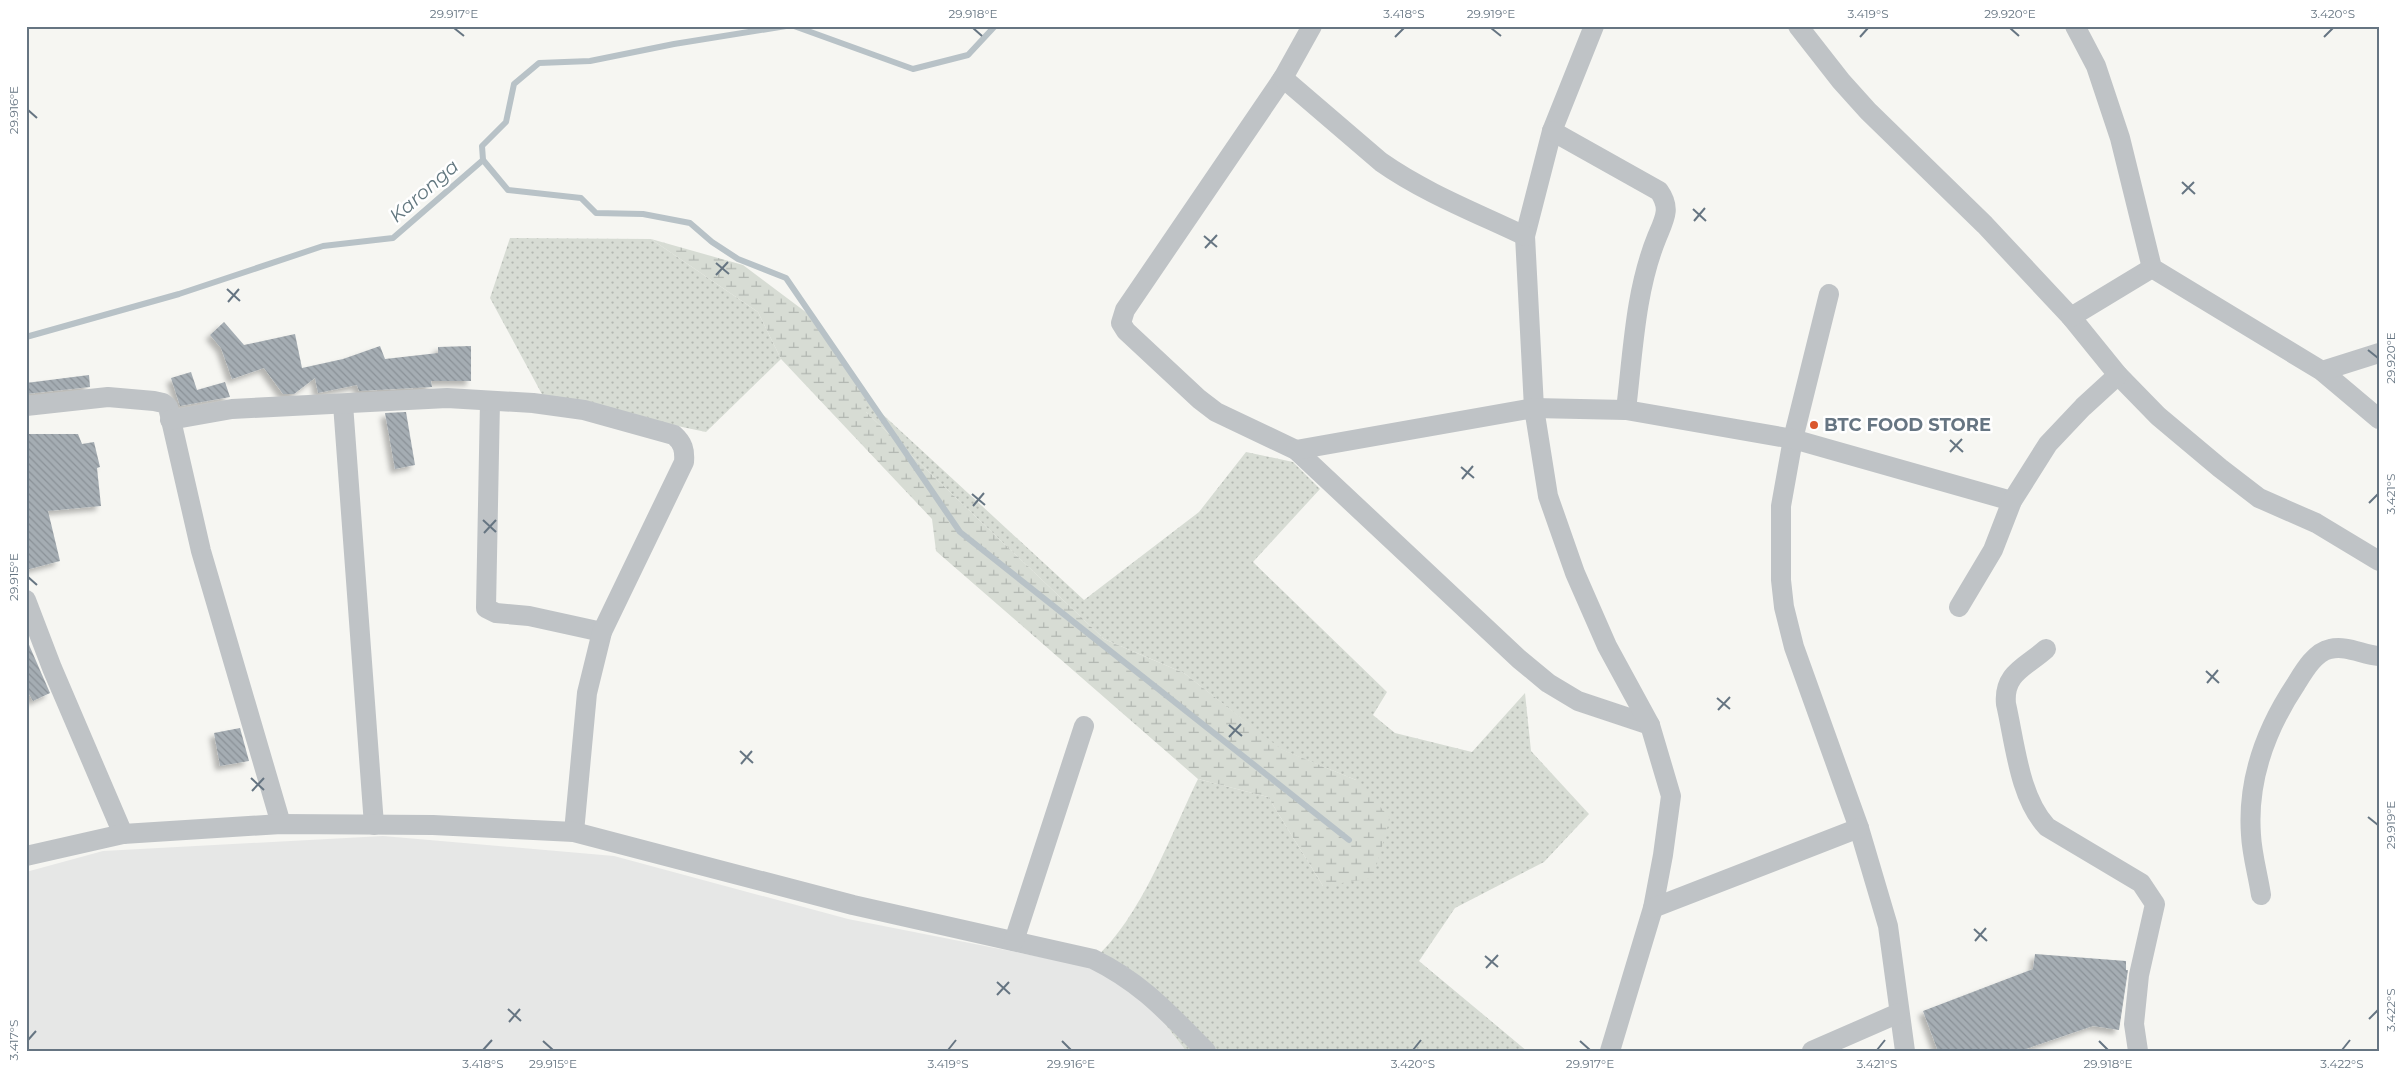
<svg xmlns="http://www.w3.org/2000/svg" width="2405" height="1077" viewBox="0 0 2405 1077" font-family="Montserrat,sans-serif">
<style>
.built{fill:#e6e7e6}
.grass{fill:url(#grass-dots)}
.wetland{fill:url(#wetland-marsh)}
.lines{fill:none;stroke-linecap:round;stroke-linejoin:round}
.stream{stroke:#b8c2c7;stroke-width:6}
.building{fill:url(#building-back-hatch);filter:url(#shadow)}
.minor{stroke:#bfc3c6;stroke-width:20}
.ticks{fill:none;stroke:#667582;stroke-width:2}
.poi-dot{fill:#da572e;stroke:#fff;stroke-width:2}
.labels{text-anchor:middle;dominant-baseline:central;stroke-width:5;stroke-linejoin:round;paint-order:stroke}
.poi-label{font-size:18px;font-weight:bold;fill:#667582;stroke:#fff;text-anchor:start}
.water-label{font-size:19px;font-style:italic;fill:#62777f;stroke:#fff}
.neatline{fill:none;stroke:#667582;stroke-width:2}
.ticks-label{font-size:12px;text-anchor:middle;fill:#667582}
</style>
<defs>
<pattern id="grass-dots" width="8" height="8" patternUnits="userSpaceOnUse" patternTransform="scale(1.25)"><rect width="8" height="8" fill="#d7dcd4"/><path d="M2 2h.1M6 6h.1" fill="none" stroke="#b2b7b1" stroke-width="1.8" stroke-linecap="round"/></pattern>
<pattern id="wetland-marsh" width="20" height="14" patternUnits="userSpaceOnUse" patternTransform="scale(1.25)"><rect width="20" height="14" fill="#d7dcd4"/><path d="M1 5h8M5 5V1M11 12h8M15 12V8" fill="none" stroke="#b2b7b1"/></pattern>
<pattern id="building-back-hatch" width="6" height="6" patternUnits="userSpaceOnUse" patternTransform="scale(1.25)"><rect width="6" height="6" fill="#a5adb3"/><path d="M-1 5l2 2M0 0l6 6M5-1l2 2" fill="none" stroke="#8a9197"/></pattern>
<filter id="shadow"><feDropShadow dx="-4.5" dy="4.5" stdDeviation="2.5" flood-color="#0004"/></filter>
</defs>
<rect width="100%" height="100%" fill="#f6f6f2"/>
<path class="built" d="M 383,836 L 614,856 L 848,919 L 1086,966 L 1121,982 L 1155,1011 L 1186,1051 L 26,1051 L 26,872 L 103,851 Z"/>
<g class="grass">
<path d="M 510,238 L 651,239 L 758,312 L 781,359 L 706,432 L 544,398 L 490,298 Z"/>
<path d="M 866,399 L 1084,600 L 1199,512 L 1246,452 L 1293,462 L 1320,489 L 1253,562 L 1387,692 L 1373,715 L 1395,733 L 1472,752 L 1525,693 L 1531,751 L 1589,814 L 1544,862 L 1455,908 L 1419,961 L 1527,1051 L 1186,1051 L 1155,1011 L 1121,982 L 1086,966 C 1139,925 1169,838 1198,779 L 1268,797 L 1323,886 L 1356,780 L 1280,749 L 1184,673 L 1104,639 L 866,412 Z"/>
</g>
<path class="wetland" d="M 651,239 L 743,265 L 819,322 L 866,399 L 866,412 L 1104,639 L 1184,673 L 1281,749 L 1356,780 L 1390,818 L 1373,878 L 1323,886 L 1268,797 L 1198,779 L 936,551 L 932,519 L 781,359 L 758,312 Z"/>
<g class="lines">
<g class="stream">
<path d="M 794,26 L 913,69 L 968,55 L 995,26"/>
<path d="M 483,160 L 508,190 L 581,198 L 596,213 L 643,214 L 690,223 L 712,242 L 738,259 L 786,278 L 960,532 L 1349,840"/>
<path d="M 26,337 L 179,294 L 323,246 L 393,238 L 483,160 L 482,146 L 506,122 L 514,84 L 539,63 L 590,61 L 674,44 L 786,26"/>
</g>
</g>
<g class="building">
<path d="M 224,322 L 244,345 L 295,334 L 302,368 L 343,359 L 380,346 L 385,359 L 438,353 L 438,347 L 471,346 L 471,381 L 431,381 L 432,387 L 359,391 L 357,385 L 318,393 L 315,378 L 294,394 L 283,394 L 264,368 L 232,379 L 221,348 L 210,335 Z"/>
<path d="M 191,372 L 197,390 L 225,382 L 230,397 L 180,406 L 171,378 Z"/>
<path d="M 89,375 L 90,387 L 26,394 L 26,383 Z"/>
<path d="M 406,412 L 415,465 L 395,469 L 385,413 Z"/>
<path d="M 26,434 L 78,434 L 82,444 L 94,442 L 100,467 L 97,468 L 101,506 L 48,511 L 60,561 L 26,570 Z"/>
<path d="M 26,638 L 50,693 L 33,701 L 26,689 Z"/>
<path d="M 240,728 L 249,761 L 220,766 L 214,733 Z"/>
<path d="M 2035,954 L 2126,961 L 2126,970 L 2128,970 L 2119,1030 L 2093,1026 L 2020,1051 L 1938,1051 L 1923,1011 L 2033,969 Z"/>
</g>
<g class="lines">
<g class="minor">
<path d="M 1312,26 L 1283,78 L 1125,310 L 1121,323 L 1126,331 L 1199,399 L 1216,412 L 1296,450 L 1519,659 L 1548,683 L 1578,701 L 1650,725"/>
<path d="M 1594,26 L 1552,131 L 1525,236 L 1534,408 L 1548,496 L 1575,573 L 1607,646 L 1650,725 L 1671,796 L 1663,855 L 1653,908 L 1610,1051"/>
<path d="M 1798,26 L 1841,81 L 1868,111 L 1985,225 L 2071,317 L 2118,375 L 2158,416 L 2220,468 L 2259,498 L 2316,523 L 2379,561"/>
<path d="M 2075,26 L 2096,66 L 2120,138 L 2152,268 L 2322,371 L 2379,419"/>
<path d="M 1283,78 L 1381,162 C 1425,193 1477,213 1525,236"/>
<path d="M 1552,131 L 1659,191 C 1671,208 1665,218 1657,237 C 1635,291 1633,352 1626,410"/>
<path d="M 1829,294 L 1793,439 L 1781,506 L 1781,580 L 1784,607 L 1794,647 L 1859,828 L 1888,926 L 1905,1051"/>
<path d="M 2071,317 L 2152,268"/>
<path d="M 2322,371 L 2379,353"/>
<path d="M 490,401 L 486,608 L 496,613 L 529,616 L 602,632"/>
<path d="M 343,404 L 374,825"/>
<path d="M 26,406 L 108,397 L 154,401 L 163,403 L 168,407 L 201,551 L 281,824"/>
<path d="M 170,420 L 232,409 L 447,398 L 533,403 L 584,410 L 674,435 C 683,443 685,450 684,462 L 602,632 L 587,693 L 574,832"/>
<path d="M 1296,450 L 1534,408 L 1626,410 L 1793,439 L 2012,501"/>
<path d="M 26,600 L 52,668 L 123,834"/>
<path d="M 1959,607 L 1993,550 L 2012,501 L 2048,444 L 2083,407 L 2118,375"/>
<path d="M 2046,649 C 2026,667 2003,673 2006,704 C 2015,743 2019,797 2047,827 L 2141,883 L 2155,904 L 2139,975 L 2134,1024 L 2138,1051"/>
<path d="M 26,856 L 123,834 L 281,824 L 433,825 L 574,832 L 853,905 L 1093,959 C 1142,983 1168,1013 1206,1051"/>
<path d="M 2261,895 C 2258,875 2252,855 2251,835 C 2247,780 2266,729 2296,684 C 2304,671 2315,652 2330,649 C 2347,645 2363,655 2379,656"/>
<path d="M 1653,908 L 1859,828"/>
<path d="M 1014,941 L 1084,726"/>
<path d="M 1812,1051 L 1899,1013"/>
</g>
</g>
<path class="ticks" d="M 454,28 L 464,36M 973,28 L 982,36M 1491,28 L 1501,36M 2010,28 L 2019,36M 1395,37 L 1404,28M 1860,37 L 1868,28M 2324,37 L 2333,28M 28,110 L 37,118M 2182,182 L 2195,194M 2182,194 L 2194,182M 1693,209 L 1706,221M 1694,221 L 1705,208M 1204,236 L 1217,247M 1205,248 L 1217,235M 716,263 L 729,274M 716,275 L 728,262M 227,289 L 240,301M 228,302 L 239,289M 2368,350 L 2378,358M 1950,440 L 1963,452M 1950,452 L 1962,439M 1461,467 L 1474,478M 1462,479 L 1473,466M 972,494 L 985,505M 2369,503 L 2378,494M 973,506 L 984,493M 483,520 L 496,532M 484,533 L 496,520M 28,577 L 37,585M 2206,671 L 2219,683M 2207,683 L 2218,670M 1717,698 L 1730,709M 1718,710 L 1730,697M 1229,725 L 1242,736M 1229,737 L 1241,724M 740,751 L 753,763M 741,764 L 752,751M 251,778 L 264,790M 252,791 L 264,778M 2368,817 L 2378,825M 1974,929 L 1987,941M 1975,941 L 1986,928M 1485,956 L 1498,967M 1486,968 L 1498,955M 997,982 L 1010,994M 997,995 L 1009,982M 508,1009 L 521,1021M 2369,1019 L 2378,1010M 509,1022 L 520,1009M 28,1040 L 36,1031M 543,1041 L 553,1050M 1062,1041 L 1071,1050M 1580,1041 L 1590,1050M 2099,1041 L 2108,1050M 483,1050 L 492,1040M 948,1050 L 956,1040M 1413,1050 L 1421,1040M 1877,1050 L 1885,1040M 2342,1050 L 2350,1040"/>
<circle class="poi-dot" cx="1814" cy="425" r="5"/>
<g class="labels">
<g class="poi-label">
<text x="1824" y="425">BTC FOOD STORE</text>
</g>
<g class="water-label">
<text transform="translate(424 191) rotate(-41)">Karonga</text>
</g>
</g>
<rect width="2405" height="1077" fill="none" stroke="#ffffff" stroke-width="55"/>
<rect x="28" y="28" width="2350" height="1022" class="neatline"/>
<g class="ticks-label">
<text x="454" y="18">29.917°E</text>
<text x="973" y="18">29.918°E</text>
<text x="1404" y="18">3.418°S</text>
<text x="1491" y="18">29.919°E</text>
<text x="1868" y="18">3.419°S</text>
<text x="2010" y="18">29.920°E</text>
<text x="2333" y="18">3.420°S</text>
<text transform="translate(14 110) rotate(-90)" y="4">29.916°E</text>
<text transform="translate(2391 358) rotate(-90)" y="4">29.920°E</text>
<text transform="translate(2391 494) rotate(-90)" y="4">3.421°S</text>
<text transform="translate(14 577) rotate(-90)" y="4">29.915°E</text>
<text transform="translate(2391 825) rotate(-90)" y="4">29.919°E</text>
<text transform="translate(2391 1010) rotate(-90)" y="4">3.422°S</text>
<text transform="translate(14 1040) rotate(-90)" y="4">3.417°S</text>
<text x="483" y="1068">3.418°S</text>
<text x="553" y="1068">29.915°E</text>
<text x="948" y="1068">3.419°S</text>
<text x="1071" y="1068">29.916°E</text>
<text x="1413" y="1068">3.420°S</text>
<text x="1590" y="1068">29.917°E</text>
<text x="1877" y="1068">3.421°S</text>
<text x="2108" y="1068">29.918°E</text>
<text x="2342" y="1068">3.422°S</text>
</g>
</svg>
